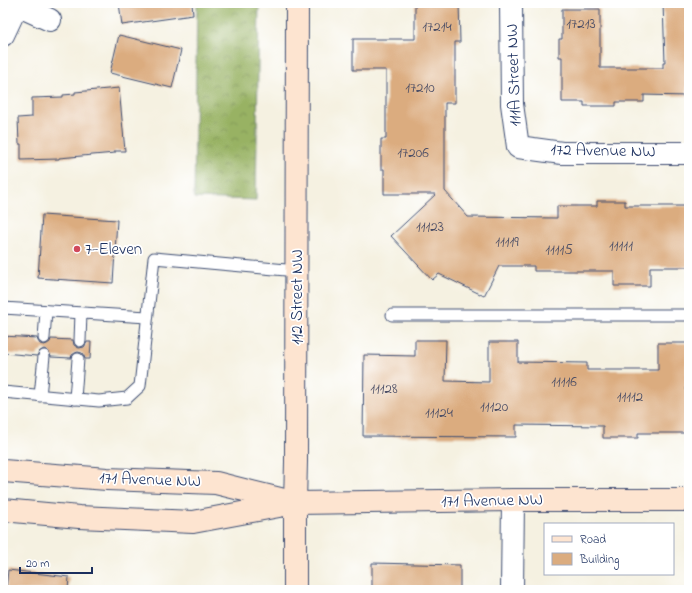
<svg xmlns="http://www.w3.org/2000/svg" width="692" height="593" viewBox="0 0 692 593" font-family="'Indie Flower',sans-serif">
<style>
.forest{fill:url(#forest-crowns);stroke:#5a7060}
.building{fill:#dbac7f}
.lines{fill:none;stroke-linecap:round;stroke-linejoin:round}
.lane-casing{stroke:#3c4c72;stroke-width:13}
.street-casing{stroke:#3c4c72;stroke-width:24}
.secondary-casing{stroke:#3c4c72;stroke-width:24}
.lane{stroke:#fff;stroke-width:11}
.street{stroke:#fff;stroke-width:22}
.secondary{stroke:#fde4d0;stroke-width:22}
.poi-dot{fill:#d1495b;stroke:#fff;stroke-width:1.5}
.labels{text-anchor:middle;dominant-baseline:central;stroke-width:3.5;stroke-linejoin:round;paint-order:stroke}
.number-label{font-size:15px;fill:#4b4e66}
.street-label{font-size:17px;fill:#1b2f5e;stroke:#fff}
.poi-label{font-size:17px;fill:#1b2f5e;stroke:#fff;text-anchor:start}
</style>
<defs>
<pattern id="forest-crowns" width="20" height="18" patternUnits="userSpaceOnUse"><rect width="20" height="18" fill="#98b263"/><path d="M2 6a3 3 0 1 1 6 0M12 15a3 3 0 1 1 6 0" fill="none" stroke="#7b9155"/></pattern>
</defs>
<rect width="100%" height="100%" fill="#fff"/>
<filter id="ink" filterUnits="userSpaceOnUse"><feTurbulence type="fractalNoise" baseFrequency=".025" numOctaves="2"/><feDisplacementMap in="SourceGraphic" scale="8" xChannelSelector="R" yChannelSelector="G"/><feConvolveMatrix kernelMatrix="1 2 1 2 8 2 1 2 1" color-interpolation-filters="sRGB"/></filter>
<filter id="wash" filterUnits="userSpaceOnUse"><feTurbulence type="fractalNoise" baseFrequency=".012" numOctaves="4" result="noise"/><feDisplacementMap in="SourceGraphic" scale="16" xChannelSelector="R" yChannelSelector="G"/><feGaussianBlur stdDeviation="0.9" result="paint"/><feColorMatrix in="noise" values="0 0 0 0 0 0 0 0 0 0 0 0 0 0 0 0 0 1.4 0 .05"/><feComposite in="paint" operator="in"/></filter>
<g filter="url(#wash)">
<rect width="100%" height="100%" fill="#f5f1e1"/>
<path class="forest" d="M 197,3 L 259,3 L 256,200 L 194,198 Z"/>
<g id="blocks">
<g class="building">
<path d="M 119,3 L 192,3 L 193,15 L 122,25 Z"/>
<path d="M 415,3 L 459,3 L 460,42 L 455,42 L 455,103 L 445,103 L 445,191 L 468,217 L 557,218 L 557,206 L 597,206 L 597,201 L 625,201 L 625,206 L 689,206 L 689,267 L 650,267 L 650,286 L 614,286 L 614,271 L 534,271 L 534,266 L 499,266 L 484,296 L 439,274 L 432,280 L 391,236 L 436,194 L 384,194 L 384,169 L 381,169 L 381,139 L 386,139 L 386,70 L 353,70 L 353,39 L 415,39 Z"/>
<path d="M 663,3 L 689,3 L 689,35 L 687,35 L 687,96 L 644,95 L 644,102 L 616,102 L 616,106 L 584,106 L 584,102 L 562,102 L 562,57 L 559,57 L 559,39 L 562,39 L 562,9 L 600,9 L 600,68 L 663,68 L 663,63 L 665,63 Z"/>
<path d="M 119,35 L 181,50 L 172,88 L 110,73 Z"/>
<path d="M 119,88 L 125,151 L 115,151 L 115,153 L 59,158 L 59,159 L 21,160 L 21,144 L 19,144 L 18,118 L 32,117 L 32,98 L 63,97 L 63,95 L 75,94 L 75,92 Z"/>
<path d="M 42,215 L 117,220 L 113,283 L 38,278 Z"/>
<path d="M 3,336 L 37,338 L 38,341 L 40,344 L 44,345 L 47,344 L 50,342 L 51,339 L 73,340 L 74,345 L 77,347 L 79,348 L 84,347 L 86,344 L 87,342 L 91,342 L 90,359 L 85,359 L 84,356 L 82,353 L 78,352 L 75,353 L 72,355 L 71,358 L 51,357 L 50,354 L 48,351 L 44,349 L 42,350 L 39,352 L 37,356 L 3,353 Z"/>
<path d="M 415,340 L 446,340 L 445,381 L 489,382 L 489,342 L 518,342 L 518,362 L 587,363 L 587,370 L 658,370 L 658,343 L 687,343 L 686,394 L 689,394 L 689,433 L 638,433 L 638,438 L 603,438 L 603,426 L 516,425 L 516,437 L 363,436 L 364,355 L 415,356 Z"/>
<path d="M 372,563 L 460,565 L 460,590 L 372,590 Z"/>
<path d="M 8,570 L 69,577 L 68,590 L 6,590 Z"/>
</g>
</g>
</g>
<g filter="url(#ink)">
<use href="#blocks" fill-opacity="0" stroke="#3c4c72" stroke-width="1"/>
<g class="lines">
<defs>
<g id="lane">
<path d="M 3,308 L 147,317"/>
<path d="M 392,315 L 689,315"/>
<path d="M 44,338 L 46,311"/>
<path d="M 80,341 L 81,313"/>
<path d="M 3,392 L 99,401 L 127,398 L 140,386 L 154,258 L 297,271"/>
<path d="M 40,396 L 44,356"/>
<path d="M 75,399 L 78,359"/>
</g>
<g id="street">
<path d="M 511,3 L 512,104 L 518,147 L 562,153 L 689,153"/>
<path d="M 17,5 L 50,20"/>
<path d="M 3,35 L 18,3"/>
<path d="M 512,590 L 513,500"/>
</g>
<g id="secondary">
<path d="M 3,471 L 107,479 L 216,483 L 288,501"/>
<path d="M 3,510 L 79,517 L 193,522 L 295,503 L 513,500 L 689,500"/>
<path d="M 295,590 L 295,503 L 296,462 L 297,3"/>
</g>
</defs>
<use href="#lane" class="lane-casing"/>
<use href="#street" class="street-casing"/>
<use href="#secondary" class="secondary-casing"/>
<use href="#lane" class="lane"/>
<use href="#street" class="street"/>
<use href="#secondary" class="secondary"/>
</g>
</g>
<circle class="poi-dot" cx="77" cy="249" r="4"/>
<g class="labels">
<g class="number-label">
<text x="581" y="24">17213</text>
<text x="437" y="27">17214</text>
<text x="420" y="88">17210</text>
<text x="413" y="153">17206</text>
<text x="430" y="227">11123</text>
<text x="507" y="242">11119</text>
<text x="621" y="246">11111</text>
<text x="559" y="250">11115</text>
<text x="564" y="382">11116</text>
<text x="384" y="389">11128</text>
<text x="630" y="397">11112</text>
<text x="494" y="407">11120</text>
<text x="439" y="413">11124</text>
</g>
<g class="street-label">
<text transform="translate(514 75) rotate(-92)">111A Street NW</text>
<text transform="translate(603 151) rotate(1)">172 Avenue NW</text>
<text transform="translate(297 297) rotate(-90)">112 Street NW</text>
<text transform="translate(150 480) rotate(2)">171 Avenue NW</text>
<text transform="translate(492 501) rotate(-1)">171 Avenue NW</text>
</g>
<g class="poi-label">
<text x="85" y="249">7-Eleven</text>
</g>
</g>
<rect width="692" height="593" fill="none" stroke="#fff" stroke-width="16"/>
<rect x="544" y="523" width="130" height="52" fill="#ffffff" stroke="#a4acbf"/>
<rect x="552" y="536" width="20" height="6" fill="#fde4d0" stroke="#a4acbf"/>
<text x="580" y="543" font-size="12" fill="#1b2f5e">Road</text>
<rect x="552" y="553" width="20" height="12" fill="#dbac7f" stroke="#a4acbf"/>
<text x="580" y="563" font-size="12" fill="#1b2f5e">Building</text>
<path d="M20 567v6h72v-6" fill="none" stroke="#1b2f5e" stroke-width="2"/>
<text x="26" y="567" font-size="12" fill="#1b2f5e" stroke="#ffffff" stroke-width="3" paint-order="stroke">20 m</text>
</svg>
